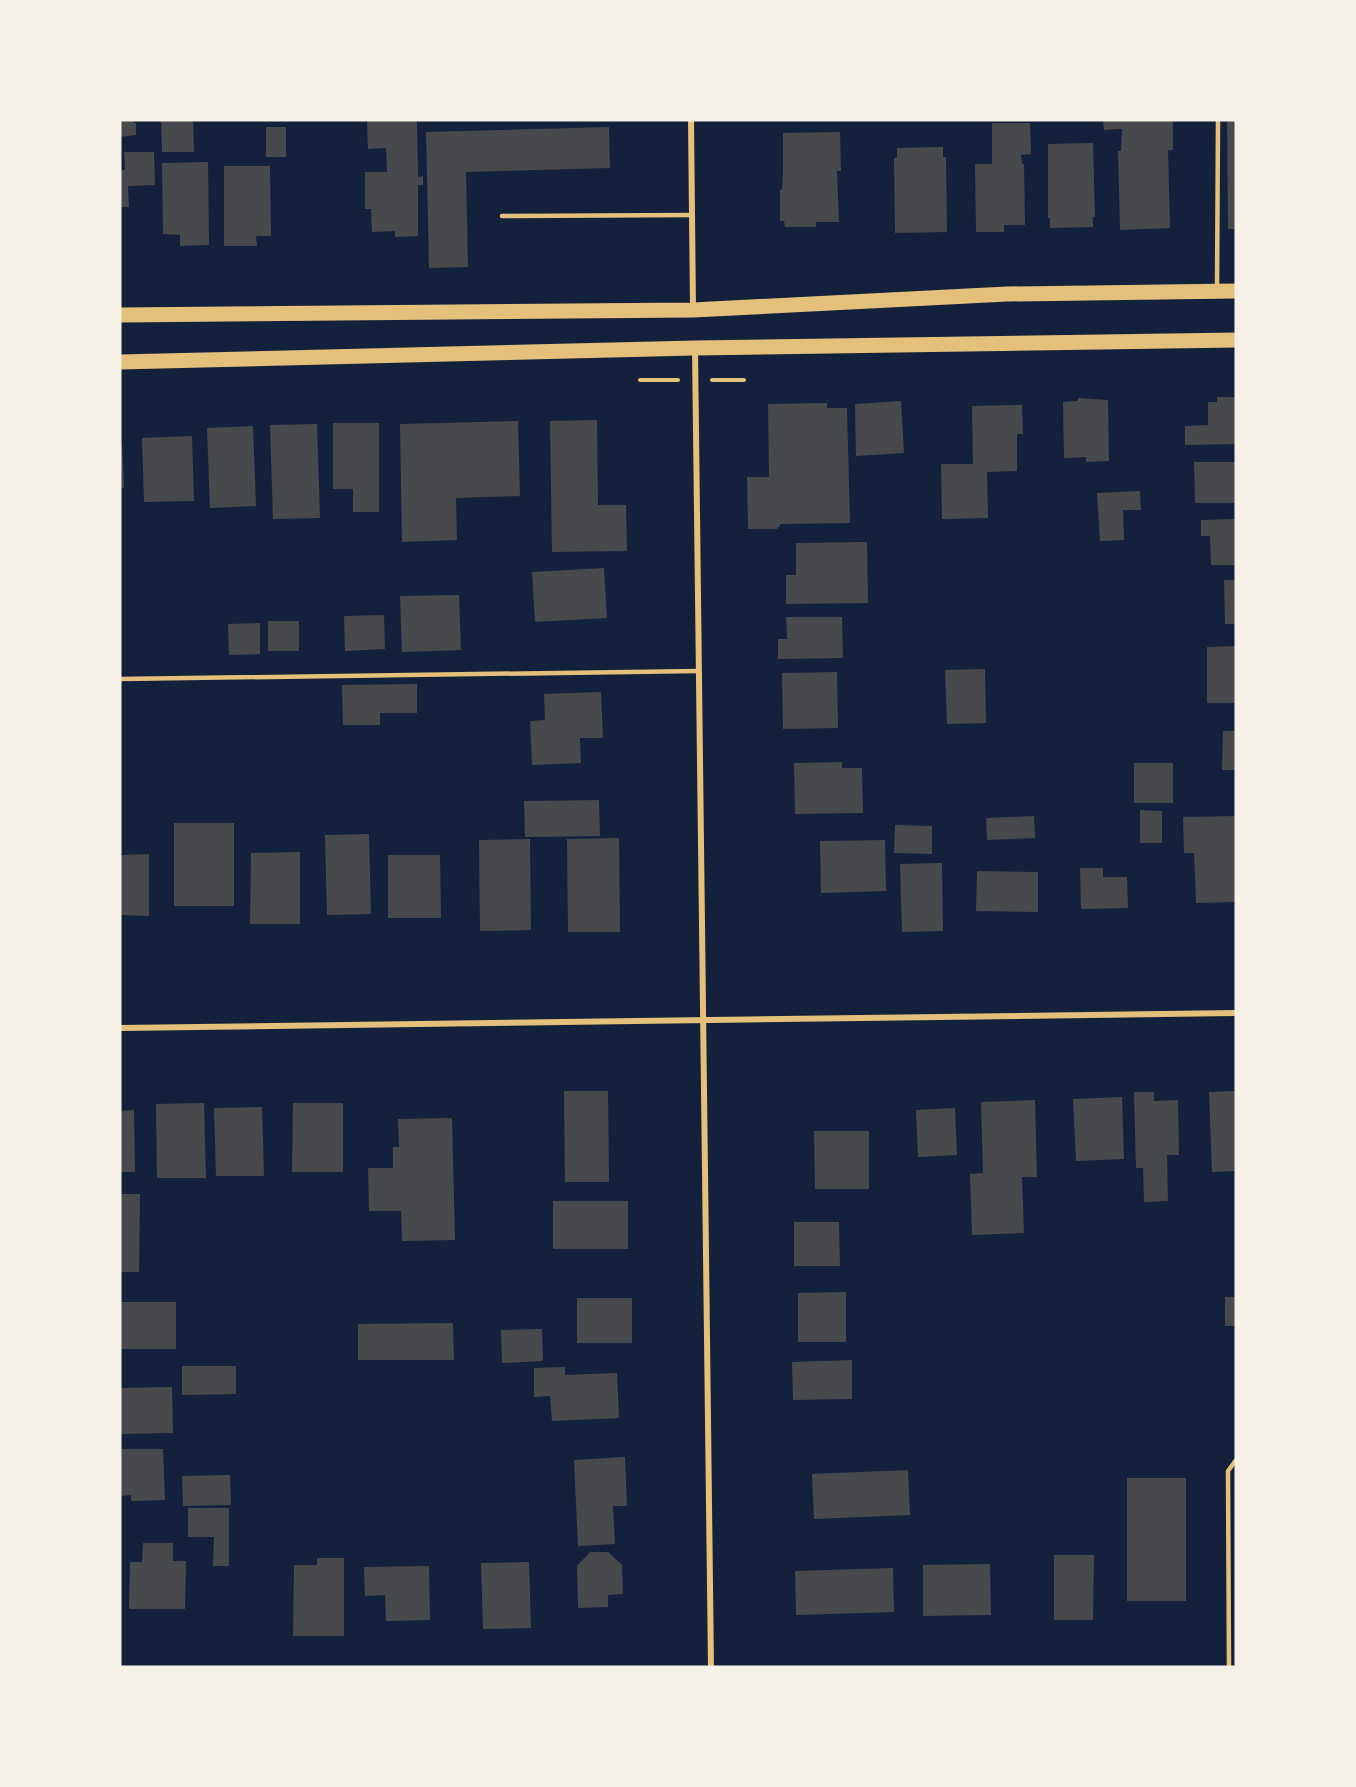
<svg xmlns="http://www.w3.org/2000/svg" width="1356" height="1787" viewBox="0 0 1356 1787" font-family="Overpass,sans-serif">
<style>
.building{fill:#48494c}
.lines{fill:none;stroke-linecap:round;stroke-linejoin:round}
.path{stroke:#e5c07b;stroke-width:4}
.service{stroke:#e5c07b;stroke-width:4.5}
.minor{stroke:#e5c07b;stroke-width:6}
.primary{stroke:#e5c07b;stroke-width:15}
</style>
<rect width="100%" height="100%" fill="#14213d"/>
<g class="building">
<path d="M 120,120 L 134,120 L 134,123 L 136,123 L 136,135 L 120,137 Z"/>
<path d="M 161,120 L 193,120 L 194,152 L 162,152 Z"/>
<path d="M 367,120 L 417,120 L 418,177 L 423,176 L 423,185 L 418,185 L 418,236 L 395,237 L 395,231 L 372,232 L 371,209 L 365,209 L 365,172 L 387,172 L 386,148 L 368,149 Z"/>
<path d="M 1103,120 L 1173,120 L 1173,150 L 1168,150 L 1170,228 L 1120,230 L 1118,151 L 1121,151 L 1122,129 L 1104,130 Z"/>
<path d="M 1227,120 L 1236,120 L 1236,229 L 1228,229 Z"/>
<path d="M 992,123 L 1030,123 L 1031,154 L 1021,155 L 1022,164 L 1024,164 L 1025,225 L 1004,225 L 1004,232 L 976,232 L 975,164 L 992,164 Z"/>
<rect x="266" y="127" width="20" height="30"/>
<path d="M 609,127 L 610,168 L 466,172 L 468,267 L 429,268 L 426,132 Z"/>
<path d="M 840,132 L 841,171 L 837,171 L 839,222 L 816,222 L 816,227 L 785,227 L 784,221 L 780,221 L 780,190 L 782,190 L 783,171 L 783,133 Z"/>
<path d="M 1093,143 L 1095,217 L 1093,217 L 1093,227 L 1050,228 L 1050,218 L 1048,218 L 1048,144 Z"/>
<path d="M 943,147 L 943,157 L 946,157 L 947,232 L 895,233 L 894,158 L 897,158 L 897,148 Z"/>
<path d="M 124,152 L 154,152 L 155,185 L 128,186 L 129,207 L 120,207 L 120,170 L 125,170 Z"/>
<path d="M 208,162 L 209,245 L 180,246 L 180,235 L 163,234 L 162,163 Z"/>
<path d="M 224,166 L 270,166 L 271,236 L 256,236 L 257,246 L 224,246 Z"/>
<path d="M 1217,397 L 1236,397 L 1236,444 L 1185,445 L 1185,426 L 1208,425 L 1208,402 L 1217,402 Z"/>
<path d="M 1078,398 L 1108,400 L 1109,461 L 1086,462 L 1086,457 L 1064,458 L 1063,402 L 1078,401 Z"/>
<path d="M 901,401 L 904,453 L 856,456 L 855,404 Z"/>
<path d="M 827,403 L 827,408 L 847,408 L 850,523 L 781,524 L 777,529 L 748,529 L 747,477 L 769,477 L 768,404 Z"/>
<path d="M 1022,405 L 1023,434 L 1017,434 L 1017,471 L 987,472 L 988,518 L 942,519 L 941,464 L 973,464 L 972,406 Z"/>
<path d="M 597,420 L 598,505 L 626,505 L 627,551 L 552,552 L 550,421 Z"/>
<path d="M 518,421 L 520,496 L 456,498 L 457,540 L 402,542 L 400,424 Z"/>
<path d="M 333,423 L 379,423 L 379,512 L 353,512 L 353,489 L 333,489 Z"/>
<path d="M 317,424 L 320,518 L 273,519 L 270,425 Z"/>
<path d="M 253,426 L 256,506 L 210,508 L 207,428 Z"/>
<path d="M 192,436 L 194,501 L 144,502 L 142,438 Z"/>
<path d="M 120,444 L 122,444 L 124,488 L 120,488 Z"/>
<path d="M 1194,462 L 1236,462 L 1236,503 L 1195,503 Z"/>
<path d="M 1140,491 L 1141,510 L 1123,510 L 1124,540 L 1100,541 L 1097,493 Z"/>
<path d="M 1236,519 L 1236,565 L 1211,565 L 1210,536 L 1201,536 L 1201,520 Z"/>
<path d="M 867,542 L 868,603 L 786,604 L 786,575 L 796,575 L 796,543 Z"/>
<path d="M 604,568 L 607,618 L 535,622 L 532,572 Z"/>
<path d="M 1224,580 L 1236,580 L 1236,624 L 1225,624 Z"/>
<path d="M 459,595 L 461,650 L 402,652 L 400,596 Z"/>
<path d="M 384,615 L 385,649 L 345,651 L 344,616 Z"/>
<path d="M 786,617 L 842,617 L 843,658 L 778,659 L 778,639 L 787,639 Z"/>
<rect x="268" y="621" width="31" height="30"/>
<path d="M 260,623 L 260,654 L 229,655 L 228,624 Z"/>
<path d="M 1236,646 L 1236,703 L 1207,703 L 1207,647 Z"/>
<path d="M 985,669 L 986,723 L 947,724 L 945,670 Z"/>
<path d="M 837,672 L 838,728 L 783,729 L 782,673 Z"/>
<path d="M 417,684 L 417,713 L 380,713 L 380,725 L 343,725 L 342,685 Z"/>
<path d="M 601,692 L 603,738 L 580,738 L 581,763 L 532,765 L 530,721 L 545,720 L 544,694 Z"/>
<path d="M 1223,731 L 1236,731 L 1236,770 L 1222,770 Z"/>
<path d="M 842,762 L 842,768 L 862,768 L 863,813 L 795,814 L 794,763 Z"/>
<rect x="1134" y="763" width="39" height="40"/>
<path d="M 599,800 L 600,836 L 525,837 L 524,801 Z"/>
<path d="M 1140,810 L 1162,811 L 1162,843 L 1140,843 Z"/>
<path d="M 1034,816 L 1035,838 L 987,840 L 986,818 Z"/>
<path d="M 1236,816 L 1236,902 L 1196,903 L 1194,853 L 1184,853 L 1183,817 Z"/>
<rect x="174" y="823" width="60" height="83"/>
<path d="M 895,825 L 932,826 L 932,854 L 894,853 Z"/>
<path d="M 369,834 L 371,914 L 327,915 L 325,835 Z"/>
<path d="M 619,838 L 620,932 L 568,932 L 567,839 Z"/>
<path d="M 530,839 L 531,930 L 480,931 L 479,840 Z"/>
<path d="M 885,840 L 886,891 L 821,893 L 820,841 Z"/>
<path d="M 300,852 L 300,924 L 250,924 L 251,853 Z"/>
<path d="M 149,854 L 149,916 L 120,915 L 120,855 Z"/>
<path d="M 388,855 L 440,855 L 441,918 L 388,918 Z"/>
<path d="M 942,863 L 943,931 L 902,932 L 900,864 Z"/>
<path d="M 1080,868 L 1103,868 L 1103,877 L 1127,877 L 1128,908 L 1081,909 Z"/>
<path d="M 977,871 L 1038,872 L 1038,912 L 976,911 Z"/>
<path d="M 564,1091 L 608,1091 L 609,1182 L 565,1182 Z"/>
<path d="M 1236,1091 L 1236,1171 L 1212,1172 L 1209,1092 Z"/>
<path d="M 1134,1092 L 1154,1092 L 1154,1101 L 1178,1100 L 1179,1155 L 1167,1155 L 1168,1201 L 1144,1202 L 1143,1168 L 1136,1168 Z"/>
<path d="M 1122,1097 L 1124,1159 L 1076,1161 L 1073,1099 Z"/>
<path d="M 1035,1100 L 1037,1177 L 1022,1177 L 1024,1233 L 972,1235 L 970,1174 L 983,1173 L 981,1102 Z"/>
<path d="M 204,1103 L 206,1178 L 157,1178 L 156,1104 Z"/>
<path d="M 293,1103 L 343,1103 L 343,1172 L 292,1172 Z"/>
<path d="M 262,1107 L 264,1176 L 216,1176 L 214,1108 Z"/>
<path d="M 955,1108 L 957,1155 L 918,1157 L 916,1110 Z"/>
<path d="M 134,1110 L 135,1172 L 120,1172 L 120,1111 Z"/>
<path d="M 452,1118 L 455,1240 L 402,1241 L 401,1211 L 369,1211 L 368,1168 L 393,1168 L 393,1147 L 399,1147 L 398,1119 Z"/>
<path d="M 814,1131 L 869,1131 L 869,1189 L 815,1189 Z"/>
<path d="M 120,1194 L 140,1194 L 139,1272 L 120,1272 Z"/>
<rect x="553" y="1201" width="75" height="48"/>
<path d="M 794,1222 L 839,1222 L 840,1266 L 794,1266 Z"/>
<path d="M 846,1292 L 846,1342 L 798,1342 L 798,1293 Z"/>
<rect x="1225" y="1297" width="11" height="29"/>
<rect x="577" y="1298" width="55" height="45"/>
<rect x="120" y="1302" width="56" height="47"/>
<path d="M 453,1323 L 454,1360 L 358,1360 L 358,1324 Z"/>
<path d="M 542,1329 L 543,1361 L 502,1363 L 501,1330 Z"/>
<path d="M 852,1360 L 852,1399 L 793,1400 L 792,1362 Z"/>
<path d="M 182,1366 L 236,1366 L 236,1394 L 182,1395 Z"/>
<path d="M 565,1367 L 565,1375 L 617,1373 L 619,1418 L 552,1421 L 550,1396 L 534,1397 L 534,1368 Z"/>
<path d="M 172,1387 L 173,1433 L 120,1434 L 120,1388 Z"/>
<path d="M 120,1449 L 163,1449 L 165,1500 L 131,1501 L 131,1495 L 120,1496 Z"/>
<path d="M 625,1457 L 627,1506 L 613,1506 L 615,1544 L 578,1546 L 574,1460 Z"/>
<path d="M 908,1470 L 910,1515 L 814,1519 L 812,1474 Z"/>
<path d="M 230,1475 L 231,1505 L 183,1506 L 182,1476 Z"/>
<rect x="1127" y="1478" width="59" height="123"/>
<path d="M 188,1508 L 229,1508 L 229,1566 L 213,1566 L 214,1537 L 188,1537 Z"/>
<path d="M 143,1543 L 173,1543 L 173,1561 L 186,1561 L 185,1609 L 129,1609 L 130,1562 L 142,1562 Z"/>
<path d="M 590,1552 L 608,1552 L 622,1565 L 623,1594 L 608,1595 L 608,1607 L 578,1608 L 577,1566 Z"/>
<path d="M 1054,1555 L 1094,1555 L 1093,1620 L 1054,1620 Z"/>
<path d="M 317,1558 L 344,1558 L 344,1636 L 293,1636 L 294,1565 L 317,1565 Z"/>
<path d="M 529,1562 L 531,1628 L 483,1629 L 481,1563 Z"/>
<path d="M 990,1564 L 991,1615 L 923,1616 L 923,1565 Z"/>
<path d="M 429,1566 L 430,1620 L 386,1621 L 385,1595 L 365,1596 L 364,1567 Z"/>
<path d="M 893,1568 L 894,1612 L 796,1615 L 795,1571 Z"/>
</g>
<g class="lines">
<g class="path">
<path d="M 640,380 L 678,380"/>
<path d="M 712,380 L 744,380"/>
</g>
<g class="service">
<path d="M 502,216 L 692,215"/>
<path d="M 1217,289 L 1218,120"/>
<path d="M 120,679 L 699,671"/>
<path d="M 1229,1667 L 1228,1471 L 1236,1460"/>
</g>
<g class="minor">
<path d="M 691,120 L 693,308"/>
<path d="M 695,349 L 711,1667"/>
<path d="M 120,1028 L 1236,1013"/>
</g>
<g class="primary">
<path d="M 120,315 L 693,310 L 1007,294 L 1236,291"/>
<path d="M 120,362 L 695,348 L 1236,340"/>
</g>
</g>
<rect width="1356" height="1787" fill="none" stroke="#f6f1e7" stroke-width="243"/>
</svg>
